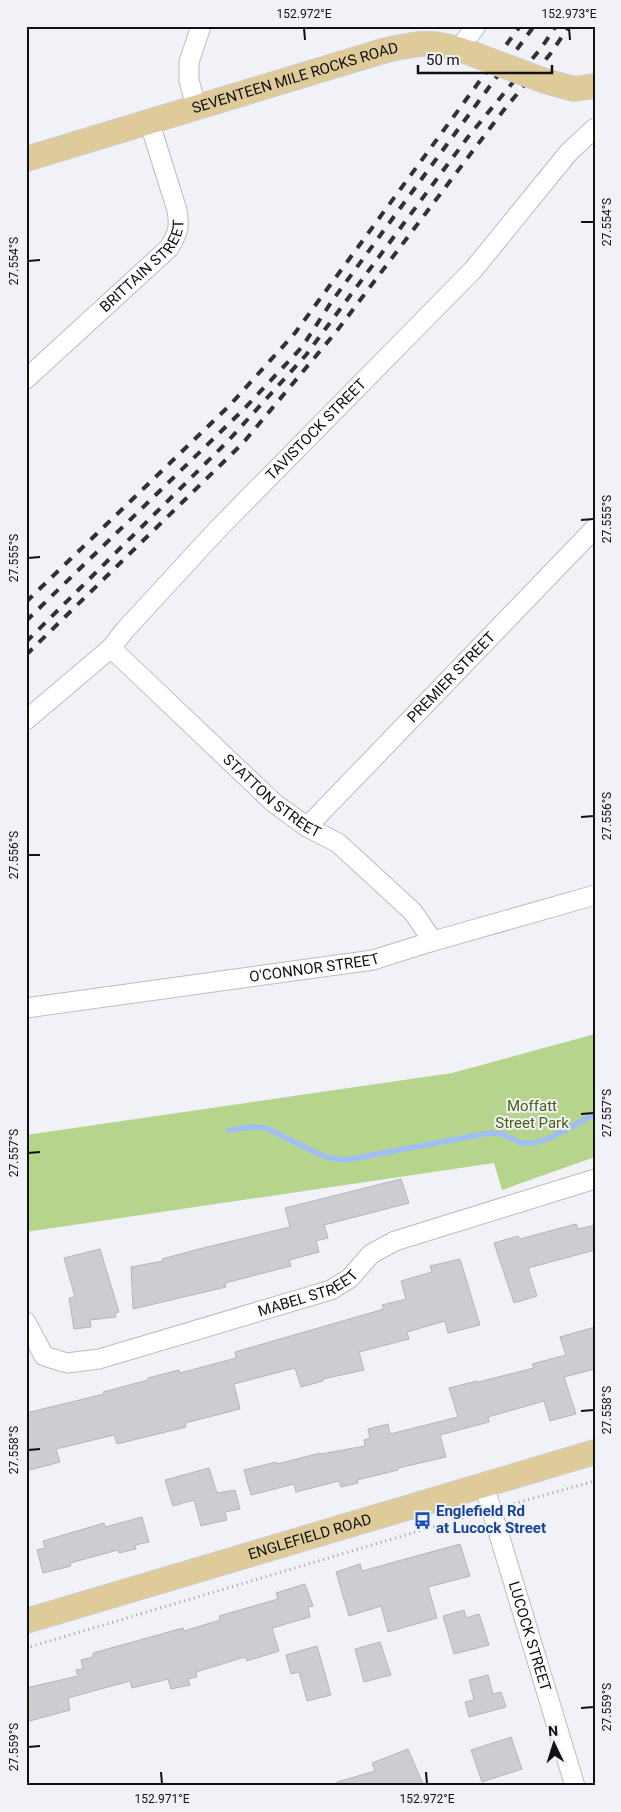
<svg xmlns="http://www.w3.org/2000/svg" width="621" height="1812" viewBox="0 0 621 1812" font-family="Roboto,sans-serif">
<style>
.green{fill:#b7d48d}
.lines{fill:none;stroke-linecap:round;stroke-linejoin:round}
.stream{stroke:#a1bef4;stroke-width:5.5}
.building{fill:#ccccd1;stroke:#b5b6ba}
.minor-casing{stroke:#bcbcc1;stroke-width:21}
.major-casing{stroke:#cfcfd0;stroke-width:26}
.path{stroke:#9fa0a4;stroke-width:3;stroke-dasharray:1 4;stroke-linecap:butt}
.minor{stroke:#fff;stroke-width:19}
.major{stroke:#dfca9a;stroke-width:24}
.rail{stroke:#313132;stroke-width:4;stroke-dasharray:9 9;stroke-linecap:butt}
.major-bridge-casing{stroke:#cfcfd0;stroke-width:26;stroke-linecap:butt}
.major-bridge{stroke:#dfca9a;stroke-width:24}
.ticks{fill:none;stroke:#111112;stroke-width:2}
.labels{text-anchor:middle;dominant-baseline:central;stroke-width:4;stroke-linejoin:round;paint-order:stroke}
.street-label{font-size:15px;fill:#111112;stroke:#f1f2f7}
.park-label{font-size:15px;fill:#486112;stroke:#f1f2f7}
.transit-label{font-size:15px;font-weight:bold;fill:#164399;stroke:#f1f2f7;text-anchor:start}
.neatline{fill:none;stroke:#111112;stroke-width:2}
.ticks-label{font-size:12px;text-anchor:middle;fill:#111112}
</style>
<rect width="100%" height="100%" fill="#f1f2f7"/>
<path class="green" d="M 595,1034 L 595,1157 L 502,1190 L 494,1163 L 26,1232 L 26,1135 L 452,1073 Z"/>
<g class="lines">
<path class="stream" d="M 229,1130 L 252,1127 L 266,1128 L 325,1157 L 346,1160 L 489,1133 L 502,1134 L 521,1143 L 535,1143 L 550,1138 L 595,1114"/>
</g>
<g class="building">
<path d="M 401,1179 L 409,1203 L 324,1225 L 328,1238 L 316,1241 L 319,1252 L 289,1260 L 291,1266 L 225,1283 L 226,1287 L 133,1309 L 131,1267 L 163,1261 L 162,1259 L 199,1249 L 290,1227 L 285,1208 Z"/>
<path d="M 576,1224 L 578,1229 L 595,1225 L 595,1250 L 528,1268 L 537,1296 L 514,1303 L 494,1243 L 518,1236 L 520,1239 Z"/>
<path d="M 100,1249 L 119,1312 L 115,1313 L 116,1317 L 90,1320 L 91,1327 L 74,1329 L 69,1298 L 75,1297 L 64,1258 Z"/>
<path d="M 460,1259 L 480,1325 L 448,1333 L 445,1321 L 407,1332 L 409,1339 L 359,1352 L 364,1370 L 323,1379 L 323,1381 L 301,1387 L 295,1368 L 234,1384 L 240,1409 L 185,1423 L 186,1427 L 117,1444 L 114,1435 L 56,1449 L 60,1462 L 26,1471 L 26,1413 L 104,1394 L 103,1392 L 148,1380 L 148,1378 L 179,1370 L 180,1373 L 236,1358 L 235,1352 L 384,1309 L 382,1305 L 406,1299 L 401,1281 L 432,1272 L 430,1266 Z"/>
<path d="M 595,1327 L 595,1369 L 564,1377 L 576,1414 L 550,1421 L 544,1401 L 488,1417 L 489,1422 L 440,1435 L 446,1457 L 398,1468 L 398,1470 L 357,1480 L 358,1483 L 341,1487 L 339,1481 L 296,1492 L 294,1484 L 251,1495 L 244,1470 L 276,1462 L 277,1464 L 320,1453 L 321,1454 L 365,1446 L 364,1440 L 370,1438 L 368,1429 L 388,1424 L 390,1434 L 458,1417 L 449,1388 L 477,1381 L 478,1382 L 534,1368 L 532,1364 L 566,1355 L 560,1337 Z"/>
<path d="M 209,1468 L 217,1493 L 235,1490 L 240,1509 L 225,1512 L 227,1520 L 201,1526 L 194,1500 L 173,1506 L 165,1480 Z"/>
<path d="M 142,1517 L 149,1542 L 135,1545 L 136,1549 L 119,1553 L 118,1550 L 70,1563 L 71,1566 L 43,1573 L 37,1550 L 45,1548 L 43,1541 L 104,1523 L 105,1527 Z"/>
<path d="M 460,1544 L 470,1576 L 428,1587 L 437,1618 L 388,1632 L 381,1606 L 349,1616 L 336,1572 L 360,1564 L 362,1571 Z"/>
<path d="M 305,1584 L 313,1606 L 308,1607 L 310,1617 L 272,1628 L 279,1651 L 247,1661 L 245,1657 L 196,1672 L 197,1677 L 188,1679 L 190,1685 L 171,1689 L 168,1679 L 132,1688 L 130,1681 L 68,1698 L 70,1710 L 26,1722 L 26,1688 L 78,1676 L 76,1670 L 83,1669 L 81,1660 L 93,1657 L 93,1653 L 183,1628 L 184,1631 L 220,1620 L 219,1616 L 278,1599 L 276,1593 Z"/>
<path d="M 464,1610 L 466,1618 L 479,1614 L 489,1645 L 454,1654 L 443,1616 Z"/>
<path d="M 380,1642 L 391,1675 L 364,1682 L 355,1649 Z"/>
<path d="M 317,1646 L 331,1695 L 307,1701 L 299,1672 L 291,1674 L 286,1655 Z"/>
<path d="M 488,1675 L 493,1694 L 501,1692 L 506,1707 L 469,1717 L 465,1702 L 474,1700 L 469,1680 Z"/>
<path d="M 511,1737 L 522,1769 L 482,1782 L 471,1750 Z"/>
<path d="M 408,1749 L 424,1786 L 337,1786 L 337,1782 L 375,1771 L 372,1763 Z"/>
</g>
<g class="lines">
<defs>
<g id="minor">
<path d="M 459,49 L 476,26"/>
<path d="M 196,107 L 189,80 L 189,62 L 201,26"/>
<path id="s1" d="M 26,379 L 169,248 C 178,233 180,228 177,210 L 149,121"/>
<path id="s2" d="M 111,648 L 274,803 L 307,827 L 338,843 L 413,912 L 428,934 L 430,942"/>
<path id="s3" d="M 26,720 L 111,648 L 125,630 L 217,530 L 473,270 L 569,152 L 595,128"/>
<path id="s4" d="M 307,827 L 595,528"/>
<path id="s5" d="M 26,1008 L 373,960 L 430,942 L 595,895"/>
<path id="s6" d="M 26,1322 L 44,1356 L 67,1363 L 99,1359 L 331,1290 L 350,1278 L 371,1254 L 395,1241 L 595,1179"/>
<path id="s7" d="M 484,1485 L 575,1786"/>
</g>
<g id="major">
<path d="M 545,81 L 574,89 L 595,86"/>
<path id="s8" d="M 26,159 L 383,51 C 420,42 433,40 470,53"/>
<path id="s9" d="M 26,1621 L 595,1452"/>
</g>
</defs>
<use href="#minor" class="minor-casing"/>
<use href="#major" class="major-casing"/>
<g class="path">
<path d="M 509,1505 L 595,1481"/>
<path d="M 26,1648 L 476,1514"/>
</g>
<use href="#minor" class="minor"/>
<use href="#major" class="major"/>
<g class="rail">
<path d="M 26,602 L 230,405 L 295,333 L 520,26"/>
<path d="M 26,621 L 243,410 L 302,347 L 332,301 L 534,26"/>
<path d="M 26,642 L 228,441 L 306,355 L 468,137 L 542,47 L 556,26"/>
<path d="M 26,655 L 243,443 L 336,332 L 503,111 L 551,53 L 569,26"/>
</g>
<defs>
<path id="major-bridge" d="M 470,53 L 545,81"/>
</defs>
<use href="#major-bridge" class="major-bridge-casing"/>
<use href="#major-bridge" class="major-bridge"/>
</g>
<path class="ticks" d="M 304,28 L 305,40M 569,28 L 570,40M 581,222 L 594,222M 28,261 L 40,260M 581,520 L 594,519M 28,558 L 40,557M 581,817 L 594,816M 28,855 L 40,855M 581,1114 L 594,1113M 28,1153 L 40,1152M 581,1411 L 594,1410M 28,1450 L 40,1449M 581,1708 L 594,1707M 28,1747 L 40,1746M 161,1772 L 162,1784M 426,1772 L 427,1784"/>
<defs>
<symbol id="bus-bare" viewBox="-9 -9 18 18"><path d="M-5-6H5V4H4V6H2V4H-2V6H-4V4H-5ZM-3.5-4V0h7V-4ZM-3.5 1.2v1.5H-2V1.2ZM2 1.2v1.5H3.5V1.2Z" fill="#1a4fb4" stroke="#f1f2f7" stroke-width="2.5" paint-order="stroke"/></symbol>
</defs>
<g fill-rule="evenodd">
<use href="#bus-bare" x="410" y="1508" width="25" height="25"/>
</g>
<g class="labels">
<g class="street-label">
<text stroke="none"><textPath href="#s8" startOffset="281">SEVENTEEN MILE ROCKS ROAD</textPath></text>
<text stroke="none"><textPath href="#s1" startOffset="164">BRITTAIN STREET</textPath></text>
<text stroke="none"><textPath href="#s3" startOffset="411">TAVISTOCK STREET</textPath></text>
<text stroke="none"><textPath href="#s4" startOffset="208">PREMIER STREET</textPath></text>
<text stroke="none"><textPath href="#s2" startOffset="219">STATTON STREET</textPath></text>
<text stroke="none"><textPath href="#s5" startOffset="291">O'CONNOR STREET</textPath></text>
<text stroke="none"><textPath href="#s6" startOffset="314">MABEL STREET</textPath></text>
<text stroke="none"><textPath href="#s9" startOffset="296">ENGLEFIELD ROAD</textPath></text>
<text stroke="none"><textPath href="#s7" startOffset="158">LUCOCK STREET</textPath></text>
</g>
<g class="park-label">
<text x="532" y="1106">Moffatt<tspan x="532" dy="17">Street Park</tspan></text>
</g>
<g class="transit-label">
<text x="436" y="1511">Englefield Rd<tspan x="436" dy="17">at Lucock Street</tspan></text>
</g>
</g>
<rect width="621" height="1812" fill="none" stroke="#f1f2f7" stroke-width="55"/>
<g transform="translate(554 1744) rotate(356)" stroke="#f1f2f7" stroke-width="4" paint-order="stroke">
<path d="M0-4L9 19L0 12L-9 19Z" fill="#111112"/>
<text y="-8" font-size="14" font-weight="bold" text-anchor="middle" fill="#111112">N</text>
</g>
<path d="M418 65v8h134v-8" fill="none" stroke="#111112" stroke-width="2.5"/>
<text x="426" y="65" font-size="15" fill="#111112" stroke="#f1f2f7" stroke-width="4" paint-order="stroke">50 m</text>
<rect x="28" y="28" width="566" height="1756" class="neatline"/>
<g class="ticks-label">
<text x="304" y="18">152.972°E</text>
<text x="569" y="18">152.973°E</text>
<text transform="translate(607 222) rotate(-90)" y="4">27.554°S</text>
<text transform="translate(14 261) rotate(-90)" y="4">27.554°S</text>
<text transform="translate(607 519) rotate(-90)" y="4">27.555°S</text>
<text transform="translate(14 558) rotate(-90)" y="4">27.555°S</text>
<text transform="translate(607 816) rotate(-90)" y="4">27.556°S</text>
<text transform="translate(14 855) rotate(-90)" y="4">27.556°S</text>
<text transform="translate(607 1113) rotate(-90)" y="4">27.557°S</text>
<text transform="translate(14 1153) rotate(-90)" y="4">27.557°S</text>
<text transform="translate(607 1410) rotate(-90)" y="4">27.558°S</text>
<text transform="translate(14 1450) rotate(-90)" y="4">27.558°S</text>
<text transform="translate(607 1707) rotate(-90)" y="4">27.559°S</text>
<text transform="translate(14 1747) rotate(-90)" y="4">27.559°S</text>
<text x="162" y="1803">152.971°E</text>
<text x="427" y="1803">152.972°E</text>
</g>
</svg>
